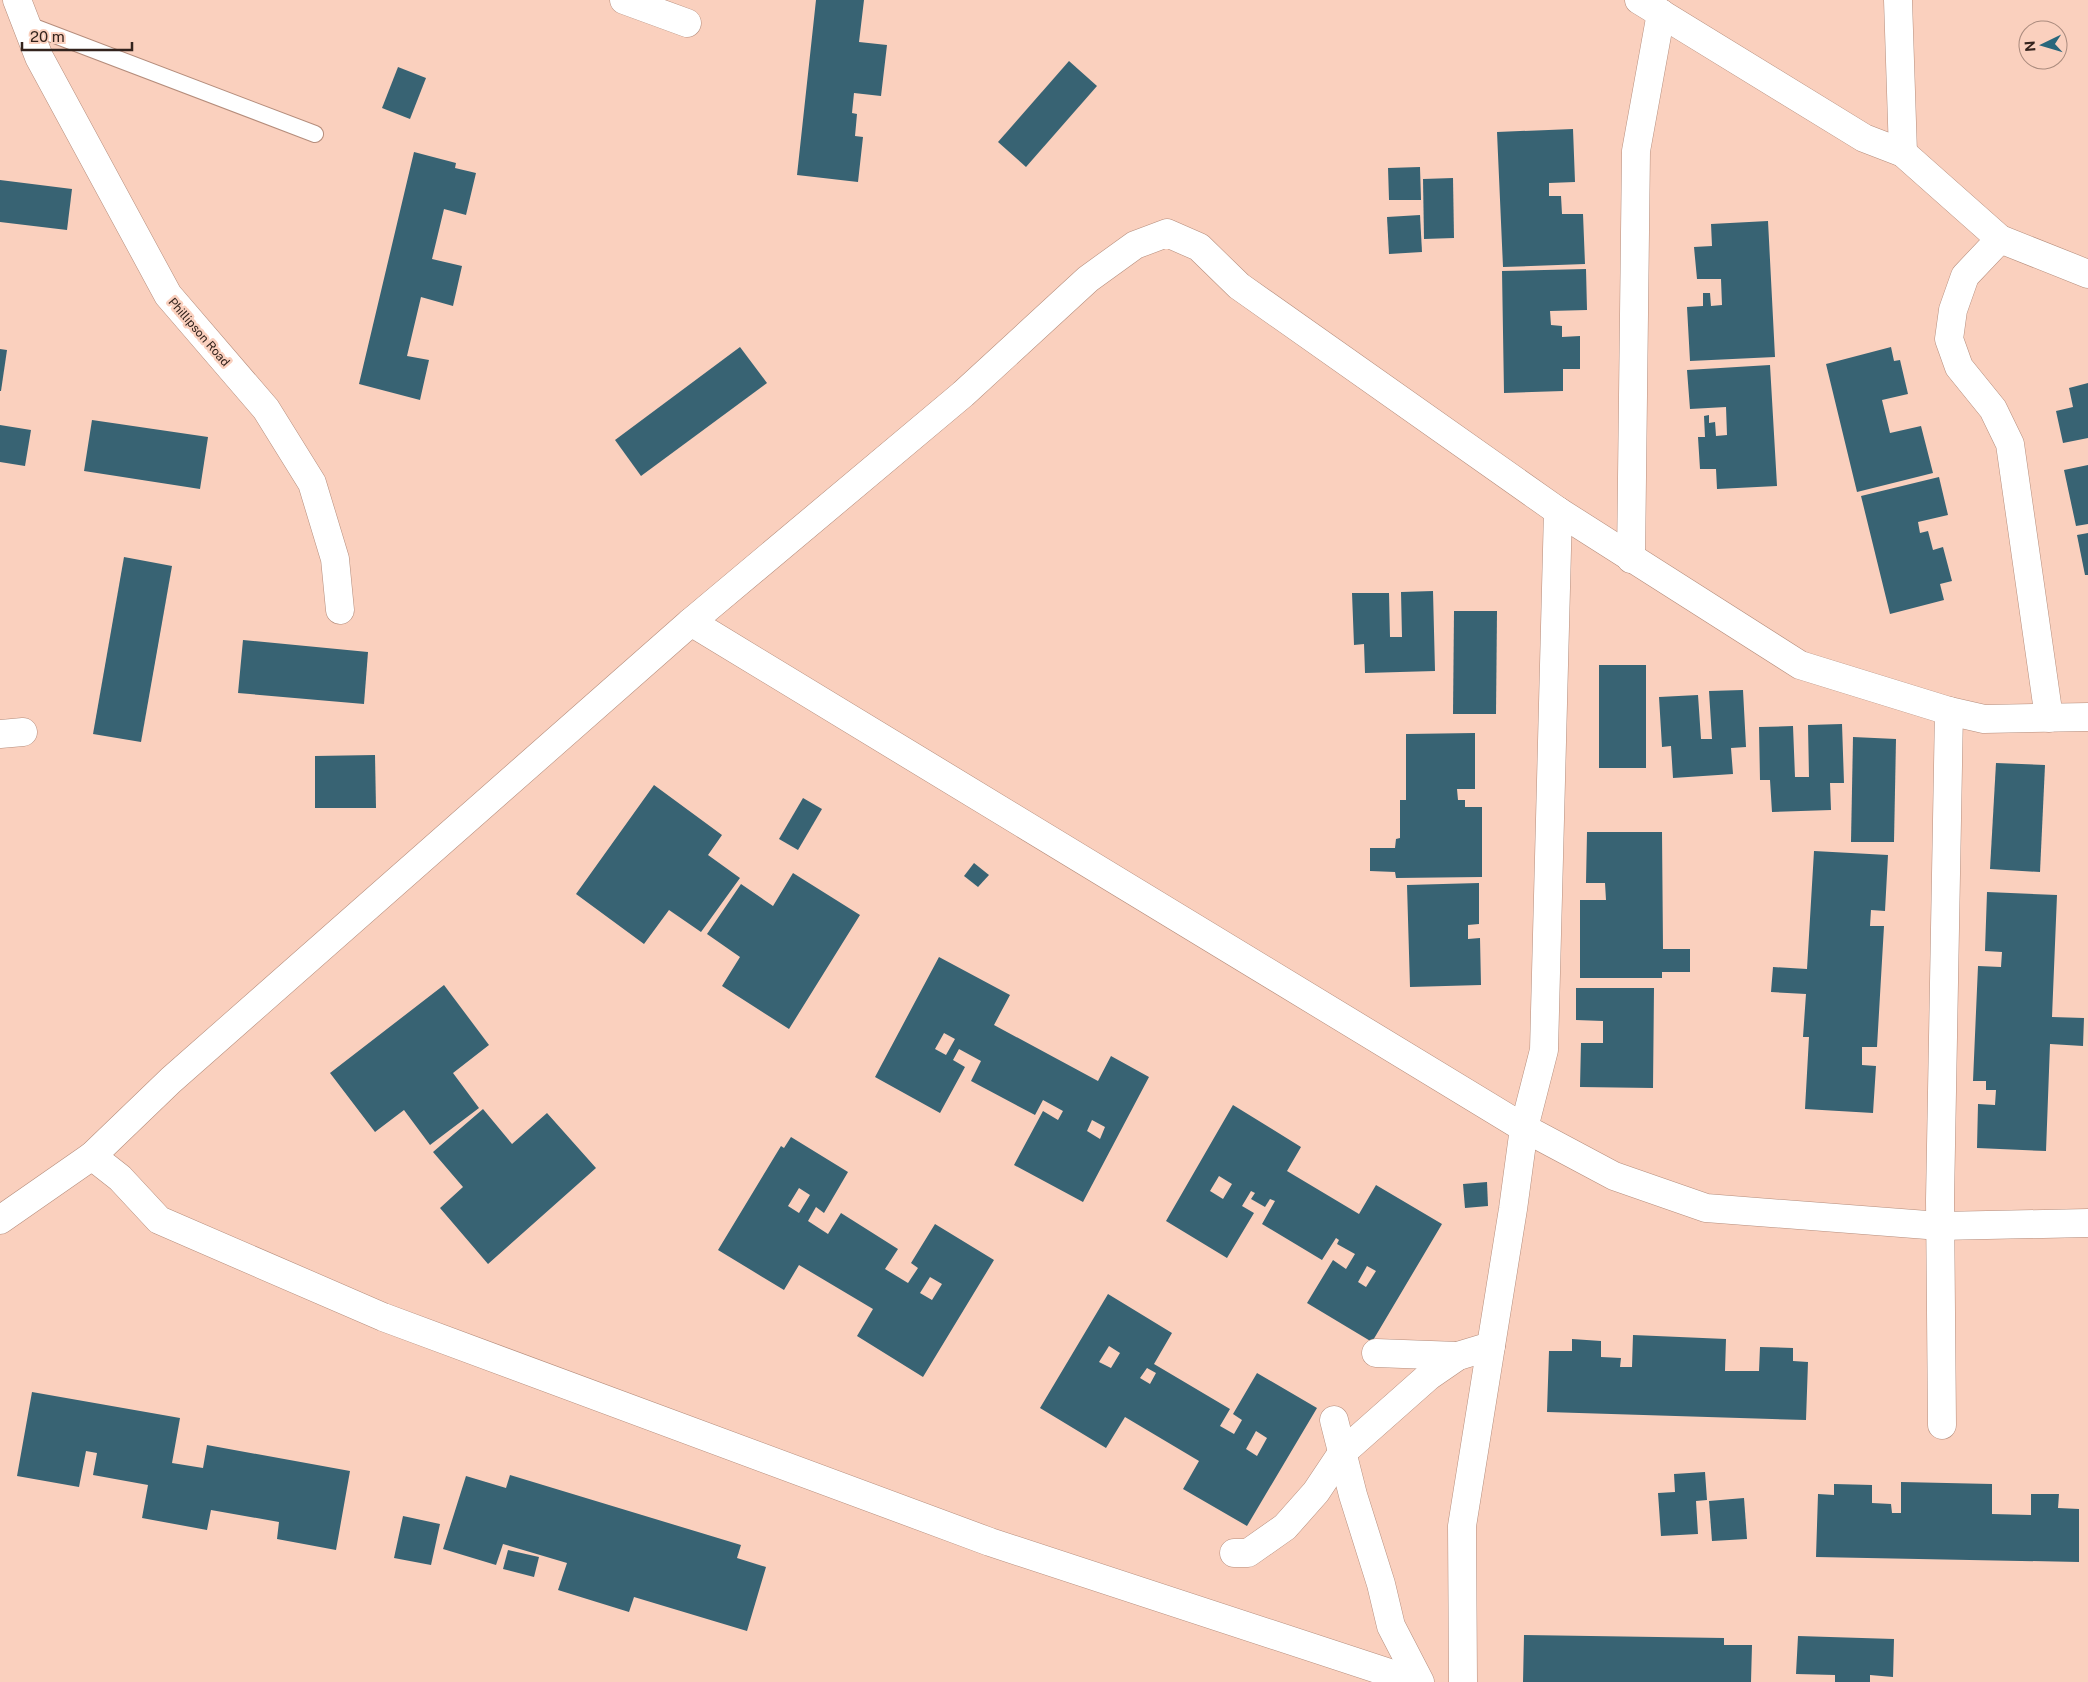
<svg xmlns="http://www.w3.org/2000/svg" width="2088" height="1682" viewBox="0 0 2088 1682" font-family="'Public Sans',sans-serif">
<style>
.building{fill:#386373;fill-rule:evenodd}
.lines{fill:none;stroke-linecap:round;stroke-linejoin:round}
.lane-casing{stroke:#b58d7c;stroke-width:18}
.street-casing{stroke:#b58d7c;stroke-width:29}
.lane{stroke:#fff;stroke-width:16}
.street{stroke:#fff;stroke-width:28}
.labels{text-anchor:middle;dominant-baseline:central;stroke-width:5;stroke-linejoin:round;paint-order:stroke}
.street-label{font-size:12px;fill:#33231d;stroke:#fad0be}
</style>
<rect width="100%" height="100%" fill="#fad0be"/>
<g class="building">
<path d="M 816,0 L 864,0 L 859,42 L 887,45 L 881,96 L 854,93 L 852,113 L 857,114 L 855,136 L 863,137 L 858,182 L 797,175 Z"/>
<path d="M 1069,61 L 1097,86 L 1026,167 L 998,142 Z"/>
<path d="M 398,67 L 426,78 L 410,119 L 382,108 Z"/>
<path d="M 1573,129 L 1575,182 L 1549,183 L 1549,196 L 1561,196 L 1562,214 L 1583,214 L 1585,264 L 1503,267 L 1497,132 Z"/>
<path d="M 414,152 L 456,163 L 455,168 L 476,173 L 466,215 L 444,209 L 432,259 L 462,266 L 453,306 L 421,297 L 407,356 L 429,360 L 420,400 L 359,384 Z"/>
<path d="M 1420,167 L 1421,200 L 1389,200 L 1388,168 Z"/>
<path d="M 1453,178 L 1454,238 L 1424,239 L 1423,179 Z"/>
<path d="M 0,180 L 72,189 L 67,230 L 0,222 Z"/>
<path d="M 1420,215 L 1422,252 L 1389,254 L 1387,217 Z"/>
<path d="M 1768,221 L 1775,357 L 1690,361 L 1687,307 L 1703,306 L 1703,293 L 1710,293 L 1711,306 L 1722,305 L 1721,279 L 1697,279 L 1694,247 L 1712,246 L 1711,224 Z"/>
<path d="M 1586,269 L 1587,310 L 1550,311 L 1551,325 L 1562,326 L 1562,337 L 1580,336 L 1580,369 L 1563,369 L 1563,391 L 1504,393 L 1502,271 Z"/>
<path d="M 740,347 L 767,383 L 641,476 L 615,440 Z"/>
<path d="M 1891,347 L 1894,361 L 1900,360 L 1908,394 L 1882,400 L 1890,433 L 1921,426 L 1933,473 L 1857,492 L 1826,364 Z"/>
<path d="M 0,349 L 7,350 L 1,391 L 0,391 Z"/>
<path d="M 1770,365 L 1777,486 L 1717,489 L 1716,469 L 1700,469 L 1698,437 L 1705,437 L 1704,416 L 1709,415 L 1709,423 L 1715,422 L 1716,436 L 1727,435 L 1726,407 L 1690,409 L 1687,370 Z"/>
<path d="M 2088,383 L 2088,438 L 2063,443 L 2056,411 L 2073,407 L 2069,388 Z"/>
<path d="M 92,420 L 208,437 L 200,489 L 84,471 Z"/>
<path d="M 0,425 L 31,430 L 25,466 L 0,462 Z"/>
<path d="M 2088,465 L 2088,524 L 2076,526 L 2064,470 Z"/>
<path d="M 1939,477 L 1948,515 L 1918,522 L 1920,533 L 1928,531 L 1933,550 L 1943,547 L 1952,581 L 1940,584 L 1944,600 L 1890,614 L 1861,496 Z"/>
<path d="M 2088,533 L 2088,575 L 2085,575 L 2077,535 Z"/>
<path d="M 124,557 L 172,566 L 141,742 L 93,734 Z"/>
<path d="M 1433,591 L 1435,671 L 1365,673 L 1364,644 L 1354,645 L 1352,593 L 1389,593 L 1390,637 L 1402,637 L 1401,592 Z"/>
<path d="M 1454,611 L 1497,611 L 1496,714 L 1453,714 Z"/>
<path d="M 243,640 L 368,652 L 364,704 L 238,693 Z"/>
<rect x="1599" y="665" width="47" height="103"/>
<path d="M 1743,690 L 1746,747 L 1731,748 L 1733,774 L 1673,778 L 1671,746 L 1662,747 L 1659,697 L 1698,695 L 1701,739 L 1712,739 L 1709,691 Z"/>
<path d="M 1842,724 L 1844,783 L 1830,783 L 1831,810 L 1772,812 L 1770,780 L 1760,780 L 1759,727 L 1793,726 L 1795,777 L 1809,777 L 1808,725 Z"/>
<path d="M 1475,733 L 1475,789 L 1457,789 L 1458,800 L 1465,800 L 1465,807 L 1482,807 L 1482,877 L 1396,878 L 1395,872 L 1370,871 L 1370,848 L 1395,848 L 1396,839 L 1400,838 L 1400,800 L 1406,800 L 1406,734 Z"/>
<path d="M 1853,737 L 1896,739 L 1894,842 L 1851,842 Z"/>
<path d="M 375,755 L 376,808 L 315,808 L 315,756 Z"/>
<path d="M 1996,763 L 2045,765 L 2040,872 L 1990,869 Z"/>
<path d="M 654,785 L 722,835 L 708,855 L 740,878 L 701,932 L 669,910 L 644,944 L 576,894 Z"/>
<path d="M 803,798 L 822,809 L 798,850 L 779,839 Z"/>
<path d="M 1587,832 L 1662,832 L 1663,949 L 1690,949 L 1690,972 L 1662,972 L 1662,978 L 1580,978 L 1580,900 L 1606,900 L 1605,883 L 1586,883 Z"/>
<path d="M 1814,851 L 1888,855 L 1885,911 L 1871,910 L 1870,926 L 1884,926 L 1877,1047 L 1862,1047 L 1862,1065 L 1876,1066 L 1873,1113 L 1805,1109 L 1809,1037 L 1803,1037 L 1806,994 L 1771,992 L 1773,967 L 1807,969 Z"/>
<path d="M 974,863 L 989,875 L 978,887 L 964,876 Z"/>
<path d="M 793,873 L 860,915 L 789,1029 L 722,986 L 740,957 L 707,934 L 741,884 L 773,906 Z"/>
<path d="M 1479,883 L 1479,924 L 1468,925 L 1468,939 L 1480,938 L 1481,985 L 1410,987 L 1407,885 Z"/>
<path d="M 1987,892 L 2057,895 L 2052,1017 L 2084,1018 L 2083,1046 L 2050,1044 L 2046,1151 L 1977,1148 L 1978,1104 L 1995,1105 L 1996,1090 L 1986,1090 L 1986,1081 L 1973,1081 L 1978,966 L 2001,967 L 2002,952 L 1985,951 Z"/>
<path d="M 939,957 L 1010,995 L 994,1025 L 1098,1081 L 1111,1056 L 1149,1077 L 1083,1202 L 1014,1165 L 1043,1111 L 1058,1120 L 1063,1111 L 1043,1100 L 1035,1115 L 971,1081 L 981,1061 L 959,1049 L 953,1060 L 965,1067 L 940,1113 L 875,1077 ZM 944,1033 L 955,1039 L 946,1055 L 935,1049 ZM 1092,1120 L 1105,1127 L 1100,1139 L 1087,1131 Z"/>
<path d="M 444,985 L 489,1045 L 453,1073 L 479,1108 L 430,1145 L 404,1110 L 375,1132 L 330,1073 Z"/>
<path d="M 1576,988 L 1654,988 L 1653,1088 L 1580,1087 L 1581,1043 L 1603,1043 L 1603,1021 L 1576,1020 Z"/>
<path d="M 1233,1105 L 1301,1147 L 1287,1171 L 1359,1214 L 1376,1185 L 1442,1224 L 1372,1342 L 1307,1303 L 1333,1260 L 1346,1269 L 1355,1254 L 1337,1244 L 1339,1240 L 1336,1238 L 1322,1260 L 1262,1224 L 1275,1201 L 1270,1199 L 1265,1207 L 1251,1199 L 1255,1193 L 1251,1191 L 1242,1206 L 1254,1213 L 1227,1258 L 1166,1221 ZM 1219,1176 L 1232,1184 L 1223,1199 L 1210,1191 ZM 1367,1266 L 1376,1271 L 1366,1287 L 1358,1282 Z"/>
<path d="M 483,1109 L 512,1144 L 547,1113 L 596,1168 L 488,1264 L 440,1208 L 463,1187 L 433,1152 Z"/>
<path d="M 791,1137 L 848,1172 L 824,1213 L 816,1207 L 808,1221 L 828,1234 L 841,1213 L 898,1249 L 885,1269 L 908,1283 L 918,1268 L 911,1263 L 935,1224 L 994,1260 L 923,1377 L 857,1336 L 873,1309 L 799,1265 L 784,1290 L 718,1250 L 781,1146 L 784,1148 ZM 799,1188 L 810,1195 L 799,1213 L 788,1206 ZM 930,1277 L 942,1284 L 932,1300 L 920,1293 Z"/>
<path d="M 1487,1182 L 1488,1206 L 1465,1208 L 1463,1184 Z"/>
<path d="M 1108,1294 L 1172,1333 L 1154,1364 L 1230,1409 L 1220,1426 L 1234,1434 L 1242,1420 L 1233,1414 L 1257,1373 L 1317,1408 L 1247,1526 L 1183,1489 L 1199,1461 L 1125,1417 L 1106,1448 L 1040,1408 ZM 1109,1346 L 1120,1353 L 1111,1368 L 1099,1362 ZM 1147,1368 L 1156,1373 L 1150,1384 L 1140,1378 ZM 1256,1431 L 1267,1438 L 1257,1456 L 1246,1449 Z"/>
<path d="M 1633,1335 L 1726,1339 L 1725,1371 L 1759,1371 L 1760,1347 L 1793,1348 L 1793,1361 L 1808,1362 L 1806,1420 L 1547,1412 L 1549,1351 L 1572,1351 L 1572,1339 L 1601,1341 L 1601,1357 L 1621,1358 L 1620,1367 L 1632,1367 Z"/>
<path d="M 32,1392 L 180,1418 L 172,1463 L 203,1468 L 207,1445 L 350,1471 L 336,1550 L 277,1539 L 279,1522 L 211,1510 L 207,1530 L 142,1518 L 148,1485 L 93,1475 L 97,1453 L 86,1451 L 79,1487 L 17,1476 Z"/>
<path d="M 1705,1472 L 1707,1500 L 1696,1501 L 1698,1534 L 1661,1536 L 1658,1493 L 1675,1492 L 1674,1474 Z"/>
<path d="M 510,1475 L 741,1545 L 737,1558 L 766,1567 L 747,1631 L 634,1597 L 629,1612 L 558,1590 L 567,1563 L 503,1544 L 496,1565 L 443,1549 L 466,1476 L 506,1488 Z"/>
<path d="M 1901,1482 L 1992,1484 L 1992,1514 L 2031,1515 L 2031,1494 L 2059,1494 L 2058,1508 L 2079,1509 L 2079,1562 L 1816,1557 L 1818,1494 L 1834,1495 L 1834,1484 L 1872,1485 L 1872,1503 L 1891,1504 L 1892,1513 L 1901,1513 Z"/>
<path d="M 1744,1498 L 1747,1539 L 1712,1541 L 1709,1501 Z"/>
<path d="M 403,1516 L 440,1524 L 431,1565 L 394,1558 Z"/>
<path d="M 508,1550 L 539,1557 L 534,1577 L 503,1569 Z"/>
<path d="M 1524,1635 L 1724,1638 L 1724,1645 L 1752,1645 L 1751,1682 L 1523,1682 Z"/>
<path d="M 1798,1636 L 1894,1639 L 1893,1677 L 1870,1675 L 1870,1682 L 1835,1682 L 1835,1675 L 1796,1674 Z"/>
</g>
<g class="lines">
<defs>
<path id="lane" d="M 26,24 L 315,134"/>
<g id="street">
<path d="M 17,0 L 39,57 L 168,295 L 266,409 L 312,483 L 335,559 L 340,610"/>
<path d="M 624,0 L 687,23"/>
<path d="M 1639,0 L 1864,138 L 1903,153 L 2000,239 L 2088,274"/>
<path d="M 1898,0 L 1903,153"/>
<path d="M 2000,239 L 1965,276 L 1953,310 L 1949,339 L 1959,367 L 1993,409 L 2010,444 L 2049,718"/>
<path d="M 1631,559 L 1636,151 L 1661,13"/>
<path d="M 691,622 L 1524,1128 L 1614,1176 L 1706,1208 L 1940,1226 L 2088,1223"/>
<path d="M 0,734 L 23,732"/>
<path d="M 0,1220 L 92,1156"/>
<path d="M 1376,1353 L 1458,1356"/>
<path d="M 1334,1420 L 1353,1495 L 1381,1584 L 1391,1626 L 1420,1682"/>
<path d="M 1942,1425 L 1940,1200 L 1949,711"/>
<path d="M 1234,1553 L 1248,1553 L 1285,1527 L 1316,1492 L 1342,1453 L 1429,1376 L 1458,1356 L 1491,1346"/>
<path d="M 1417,1682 L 990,1542 L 383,1317 L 159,1220 L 120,1178 L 92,1156 L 171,1080 L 691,622 L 963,394 L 1088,279 L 1135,245 L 1167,233 L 1199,247 L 1239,286 L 1558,511 L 1800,665 L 1949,711 L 1984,719 L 2088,717"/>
<path d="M 1463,1682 L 1462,1526 L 1513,1209 L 1524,1128 L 1544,1050 L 1558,511"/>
</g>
</defs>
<use href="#lane" class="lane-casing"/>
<use href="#street" class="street-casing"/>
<use href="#lane" class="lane"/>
<use href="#street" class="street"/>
</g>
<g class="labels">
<g class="street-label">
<text transform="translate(199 332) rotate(49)">Phillipson Road</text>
</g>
</g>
<g transform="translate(2043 45) rotate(265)"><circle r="24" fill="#fad0be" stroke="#aa8b7e"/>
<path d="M0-4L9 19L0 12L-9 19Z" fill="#28677c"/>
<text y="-8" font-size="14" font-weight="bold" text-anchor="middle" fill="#33231d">N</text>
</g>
<path d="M22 42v8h110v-8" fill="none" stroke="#33231d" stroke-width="2.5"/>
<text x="30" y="42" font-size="15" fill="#33231d" stroke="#fad0be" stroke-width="4" paint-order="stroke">20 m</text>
</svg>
